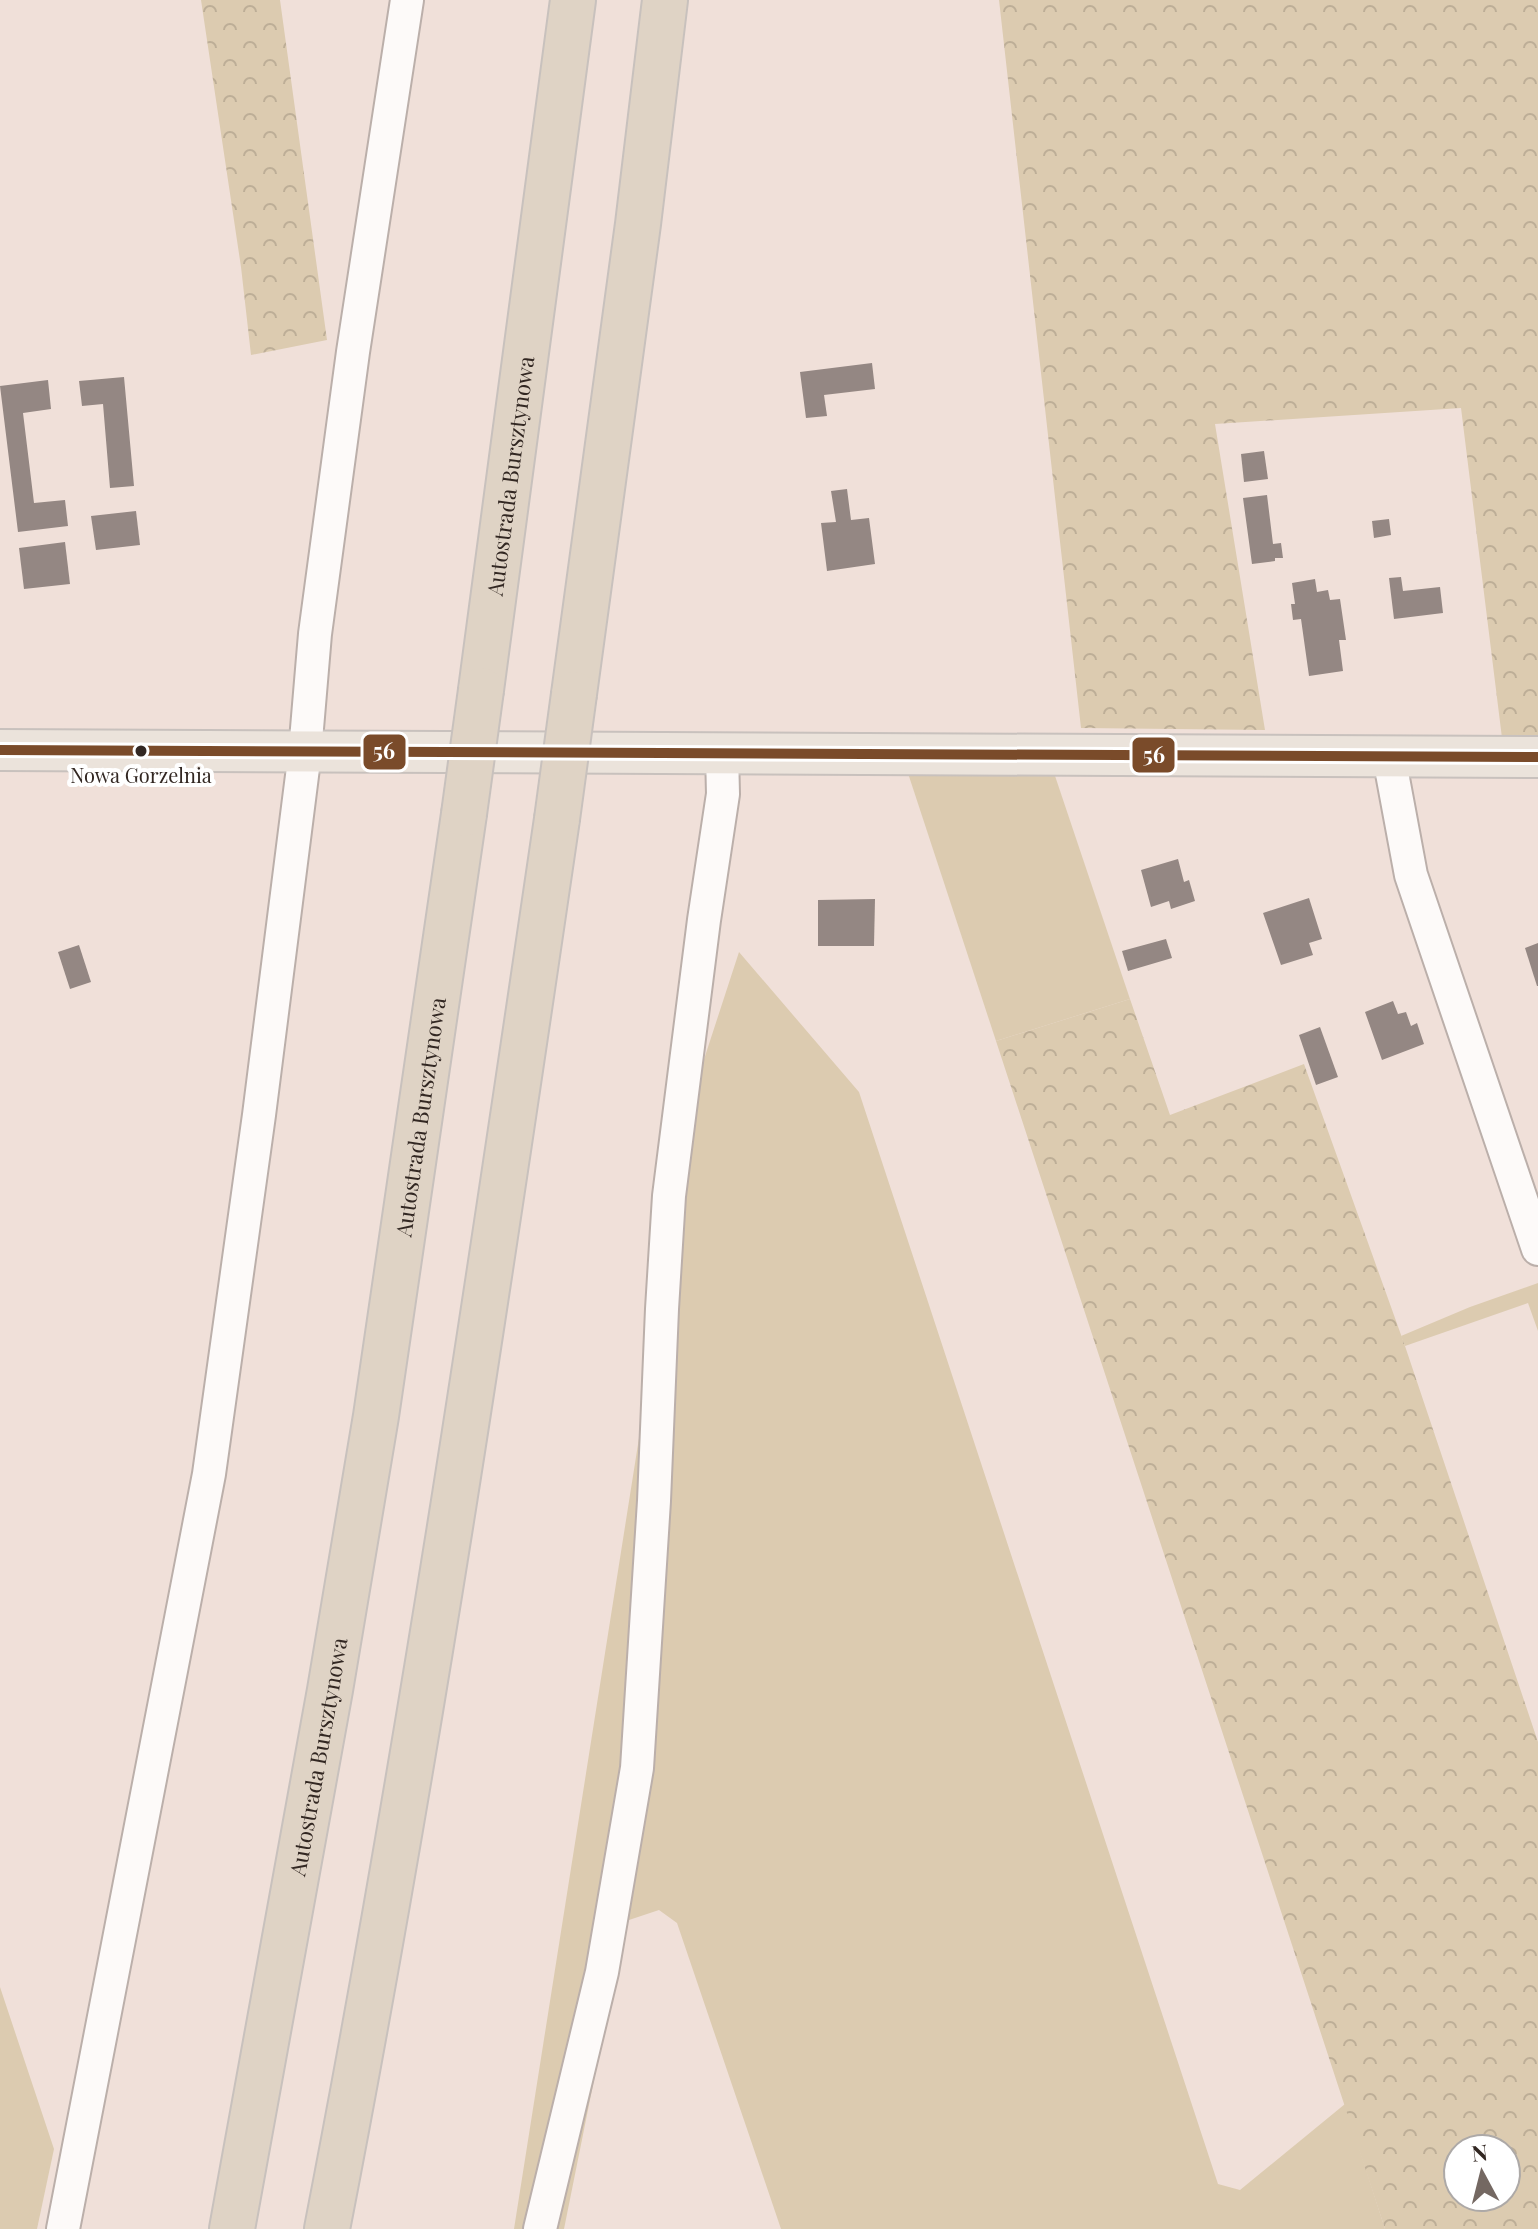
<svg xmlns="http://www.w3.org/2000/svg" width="1538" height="2229" viewBox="0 0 1538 2229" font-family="'Playfair Display',serif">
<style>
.green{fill:#dccbb0}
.forest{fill:url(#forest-crowns);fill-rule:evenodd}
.building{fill:#948783}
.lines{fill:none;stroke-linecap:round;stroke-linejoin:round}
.minor-casing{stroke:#bbafaa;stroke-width:36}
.major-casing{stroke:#c8c1bd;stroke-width:44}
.highway-casing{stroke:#c8c1bd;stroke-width:48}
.minor{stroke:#fdfaf9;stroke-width:32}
.major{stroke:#ebe3db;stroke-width:40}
.highway{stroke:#dfd3c5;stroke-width:44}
.highway-bridge-casing{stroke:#c8c1bd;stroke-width:48;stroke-linecap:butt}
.highway-bridge{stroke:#dfd3c5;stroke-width:44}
.bus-1-casing{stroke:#fff;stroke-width:16}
.bus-1{stroke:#7a4b2a;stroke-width:10}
.bus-dot{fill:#322722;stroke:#fff;stroke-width:3}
.labels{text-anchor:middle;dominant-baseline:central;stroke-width:8;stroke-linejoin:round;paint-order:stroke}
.bus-label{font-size:20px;fill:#322722;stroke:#fff}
.street-label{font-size:22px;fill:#322722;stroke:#fff}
.line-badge{stroke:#fff;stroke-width:3}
.badge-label{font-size:22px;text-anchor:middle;font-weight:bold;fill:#fff}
</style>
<defs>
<pattern id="forest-crowns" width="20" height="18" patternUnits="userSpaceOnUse" patternTransform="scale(2)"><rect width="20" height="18" fill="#dccbb0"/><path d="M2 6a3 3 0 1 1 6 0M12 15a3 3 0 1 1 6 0" fill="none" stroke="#bdae97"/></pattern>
</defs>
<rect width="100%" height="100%" fill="#f0e0d9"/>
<g class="green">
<path d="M 902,755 L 1048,755 L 1130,999 L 996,1041 Z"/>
<path d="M 739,952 L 859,1092 L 1218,2184 L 1240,2190 L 1345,2104 L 1385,2229 L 781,2229 L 677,1923 L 659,1910 L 626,1921 L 564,2229 L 514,2229 L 694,1090 Z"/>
<path d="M 1538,1283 L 1538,1331 L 1528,1303 L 1405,1346 L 1401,1336 L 1470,1307 Z"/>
<path d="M 0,1987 L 54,2149 L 37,2229 L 0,2229 Z"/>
</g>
<g class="forest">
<path d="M 201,0 L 280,0 L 327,340 L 251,355 L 241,267 Z"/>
<path d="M 999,0 L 1538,0 L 1538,738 L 1502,738 L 1461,408 L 1215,424 L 1265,730 L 1081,728 Z"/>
<path d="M 1130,999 L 1170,1115 L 1304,1064 L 1405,1346 L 1538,1742 L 1538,2229 L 1385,2229 L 996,1041 ZM 1458,2149 L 1506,2149 L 1506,2197 L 1458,2197 Z"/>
</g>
<g class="building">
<path d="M 872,363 L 875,389 L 824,395 L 827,416 L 806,418 L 800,372 Z"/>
<path d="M 124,377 L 134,486 L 110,488 L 103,404 L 82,406 L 79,381 Z"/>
<path d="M 48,380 L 51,409 L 23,413 L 34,503 L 65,500 L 68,526 L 18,532 L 0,386 Z"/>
<path d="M 1264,451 L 1268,479 L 1244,482 L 1241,454 Z"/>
<path d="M 847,489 L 851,520 L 869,518 L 875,564 L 827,571 L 821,523 L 836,522 L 831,491 Z"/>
<path d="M 1267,495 L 1273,544 L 1281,543 L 1283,558 L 1275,558 L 1275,561 L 1252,564 L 1243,498 Z"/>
<path d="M 136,511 L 140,545 L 96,550 L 91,516 Z"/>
<path d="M 1389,519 L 1391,535 L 1374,538 L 1372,521 Z"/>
<path d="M 65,542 L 70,584 L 24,589 L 19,548 Z"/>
<path d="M 1401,577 L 1403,591 L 1440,587 L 1443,613 L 1394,619 L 1389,578 Z"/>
<path d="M 1315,579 L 1317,592 L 1328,590 L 1330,600 L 1340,599 L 1346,640 L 1339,640 L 1343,671 L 1309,676 L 1301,619 L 1293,620 L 1291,604 L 1295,604 L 1292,583 Z"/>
<path d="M 1178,859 L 1184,882 L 1189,880 L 1195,901 L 1171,909 L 1169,901 L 1151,907 L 1141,870 Z"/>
<path d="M 1309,898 L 1322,939 L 1309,943 L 1313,955 L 1281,965 L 1263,913 Z"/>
<path d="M 875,899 L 874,946 L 818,946 L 818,900 Z"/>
<path d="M 1166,939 L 1172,958 L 1128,971 L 1122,951 Z"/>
<path d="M 1538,943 L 1538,986 L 1537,986 L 1525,948 Z"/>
<path d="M 79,945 L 91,982 L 70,989 L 58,952 Z"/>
<path d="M 1393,1001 L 1398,1014 L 1406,1012 L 1411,1026 L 1417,1023 L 1424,1044 L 1382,1060 L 1365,1012 Z"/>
<path d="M 1320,1027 L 1338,1077 L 1316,1085 L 1299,1035 Z"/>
</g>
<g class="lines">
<defs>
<g id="minor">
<path d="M 1389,757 L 1411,875 L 1538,1249"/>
<path d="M 63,2229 L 209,1474 L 259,1115 L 305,752 L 315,634 L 353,352 L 407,0"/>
<path d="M 540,2229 L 602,1972 L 637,1768 L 654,1501 L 662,1309 L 669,1196 L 704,920 L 723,794 L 722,753"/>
</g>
<path id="major" d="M 0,750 L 1538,757"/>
<g id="highway">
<path id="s1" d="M 481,690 L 573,0"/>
<path d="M 574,694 L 638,224 L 665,0"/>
<path id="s2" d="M 232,2229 L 330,1690 L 376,1416 L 464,814"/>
<path d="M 327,2229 C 418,1761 488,1290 557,819"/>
</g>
</defs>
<use href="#minor" class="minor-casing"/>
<use href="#major" class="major-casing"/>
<use href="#highway" class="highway-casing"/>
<use href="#minor" class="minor"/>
<use href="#major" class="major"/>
<use href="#highway" class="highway"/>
<defs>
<g id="highway-bridge">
<path d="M 464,814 L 481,690"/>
<path d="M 557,819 L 574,694"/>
</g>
</defs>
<use href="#highway-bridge" class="highway-bridge-casing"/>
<use href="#highway-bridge" class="highway-bridge"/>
<defs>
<path id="bus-1" d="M 0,750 L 1538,757"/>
</defs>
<use href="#bus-1" class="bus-1-casing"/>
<use href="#bus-1" class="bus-1"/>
</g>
<circle class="bus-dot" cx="141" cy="751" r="7"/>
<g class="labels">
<g class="bus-label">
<text x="141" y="774">Nowa Gorzelnia</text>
</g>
<g class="street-label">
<text stroke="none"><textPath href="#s1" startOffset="216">Autostrada Bursztynowa</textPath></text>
<text stroke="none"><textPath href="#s2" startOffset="1128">Autostrada Bursztynowa</textPath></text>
<text stroke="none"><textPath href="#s2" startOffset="480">Autostrada Bursztynowa</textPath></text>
</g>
</g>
<g class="line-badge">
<rect x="362" y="733" width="45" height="38" rx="8" fill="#7a4b2a"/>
<rect x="1131" y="736" width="45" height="38" rx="8" fill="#7a4b2a"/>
</g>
<g class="badge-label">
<text x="384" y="759">56</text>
<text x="1154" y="763">56</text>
</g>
<g transform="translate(1482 2173) rotate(353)"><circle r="38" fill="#ffffff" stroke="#ada9a7" stroke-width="2"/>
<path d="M0-6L14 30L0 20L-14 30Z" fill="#746862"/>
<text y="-12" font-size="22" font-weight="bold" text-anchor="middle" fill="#322722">N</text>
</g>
</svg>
